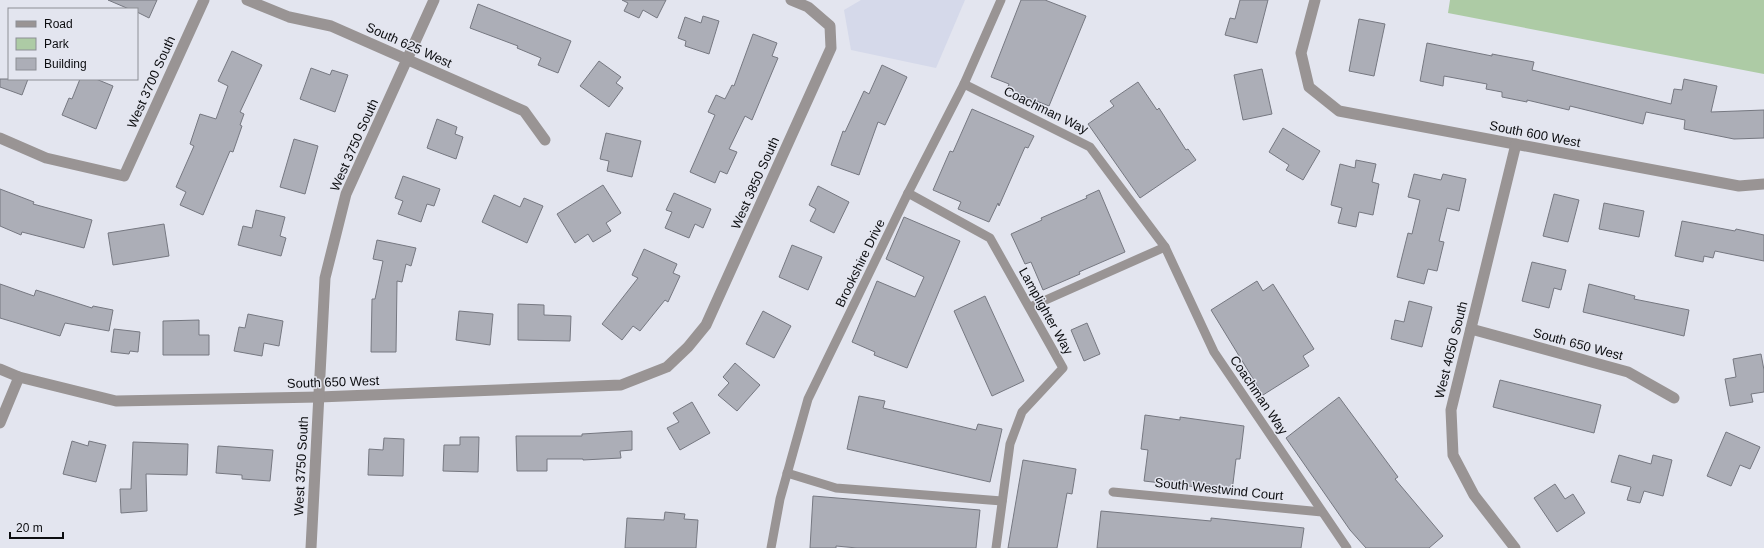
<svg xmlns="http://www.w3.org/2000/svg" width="1764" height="548" viewBox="0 0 1764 548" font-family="Arial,sans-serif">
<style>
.built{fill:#d5d9ea}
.green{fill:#adcba5}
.building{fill:#acaeb7;stroke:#767881}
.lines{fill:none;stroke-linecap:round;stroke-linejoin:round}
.service{stroke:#999494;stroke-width:9}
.minor{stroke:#999494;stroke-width:11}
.labels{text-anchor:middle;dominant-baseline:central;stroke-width:3;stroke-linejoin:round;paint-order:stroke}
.street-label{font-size:13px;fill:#0c0d10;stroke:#e3e5ef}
</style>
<rect width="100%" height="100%" fill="#e3e5ef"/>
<path class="built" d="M 861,0 L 965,0 L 936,68 L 851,50 L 844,10 Z"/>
<path class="green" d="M 1450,0 L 1764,0 L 1764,74 L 1448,13 Z"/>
<g class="building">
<path d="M 108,0 L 157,0 L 149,18 L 137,12 L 137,9 L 129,9 Z"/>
<path d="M 622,0 L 666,0 L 657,18 L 643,10 L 639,18 L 624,11 L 628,3 Z"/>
<path d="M 1021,0 L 1045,0 L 1086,16 L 1049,106 L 1007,89 L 1009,84 L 991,77 Z"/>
<path d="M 1240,0 L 1268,0 L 1257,43 L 1225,35 L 1230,18 L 1235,19 Z"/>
<path d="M 478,4 L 571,41 L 558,73 L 538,65 L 541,58 L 517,48 L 518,46 L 470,28 Z"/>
<path d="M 703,16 L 719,21 L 709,54 L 685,46 L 686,41 L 678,38 L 685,17 L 701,23 Z"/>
<path d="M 1359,19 L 1385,24 L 1374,76 L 1349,71 Z"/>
<path d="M 753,34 L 777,43 L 772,56 L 778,58 L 752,120 L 745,116 L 729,149 L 737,152 L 727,174 L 720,171 L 715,183 L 690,172 L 715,115 L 708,112 L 716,95 L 725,99 L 732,85 L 734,86 Z"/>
<path d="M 1427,43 L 1492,56 L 1492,54 L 1534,62 L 1532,70 L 1671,104 L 1674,89 L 1682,90 L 1684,79 L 1717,86 L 1711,112 L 1764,110 L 1764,138 L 1734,139 L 1684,129 L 1685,120 L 1646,112 L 1643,124 L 1570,106 L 1569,110 L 1527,100 L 1527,102 L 1502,97 L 1502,92 L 1486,89 L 1487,84 L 1444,76 L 1443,86 L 1420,81 Z"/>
<path d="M 232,51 L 262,65 L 240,112 L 244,114 L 240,125 L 242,126 L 233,152 L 230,151 L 203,215 L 180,205 L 186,192 L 176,187 L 194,146 L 190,144 L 200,114 L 216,119 L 228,86 L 218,81 Z"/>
<path d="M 599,61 L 621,77 L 616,83 L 623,88 L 609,107 L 580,86 Z"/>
<path d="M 882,65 L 907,77 L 885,125 L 878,122 L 859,175 L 831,165 L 843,131 L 845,132 L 864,91 L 869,94 Z"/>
<path d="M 311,68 L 330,75 L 332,70 L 348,75 L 335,112 L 300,99 Z"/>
<path d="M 1262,69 L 1272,114 L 1243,120 L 1234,75 Z"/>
<path d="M 0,79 L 28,79 L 22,95 L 0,87 Z"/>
<path d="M 80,79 L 96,79 L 113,86 L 96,129 L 62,115 L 69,98 L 72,99 Z"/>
<path d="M 1138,82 L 1157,110 L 1159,108 L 1186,150 L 1188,149 L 1196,160 L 1140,198 L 1088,124 L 1114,106 L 1110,101 Z"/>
<path d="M 972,109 L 1034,136 L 1028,148 L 1025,147 L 999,206 L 998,203 L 989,222 L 958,209 L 961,202 L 933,190 L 950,151 L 953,152 Z"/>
<path d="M 437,119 L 457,127 L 455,134 L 463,137 L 456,159 L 427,148 Z"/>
<path d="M 1283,128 L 1320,151 L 1303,180 L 1286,170 L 1289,165 L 1269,152 Z"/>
<path d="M 606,133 L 641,141 L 632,177 L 607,171 L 609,161 L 600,159 Z"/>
<path d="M 294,139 L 318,146 L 305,194 L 280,187 Z"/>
<path d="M 1356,160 L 1376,164 L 1372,182 L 1379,184 L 1373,215 L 1359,212 L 1356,227 L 1338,223 L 1342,208 L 1331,205 L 1340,164 L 1355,168 Z"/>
<path d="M 1414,174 L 1441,180 L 1443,174 L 1466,179 L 1459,211 L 1447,208 L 1439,241 L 1444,242 L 1437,271 L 1428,269 L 1424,284 L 1397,277 L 1408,233 L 1412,234 L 1420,200 L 1408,197 Z"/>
<path d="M 403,176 L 440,189 L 434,206 L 427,204 L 421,222 L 398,214 L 403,201 L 395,198 Z"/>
<path d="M 603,185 L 621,213 L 606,223 L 611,231 L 593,242 L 588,234 L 575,243 L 557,214 Z"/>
<path d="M 818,186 L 849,202 L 834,233 L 810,221 L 816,209 L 809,205 Z"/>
<path d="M 0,189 L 34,202 L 33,204 L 92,220 L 84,248 L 22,232 L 21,235 L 0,226 Z"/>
<path d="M 1099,190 L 1125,252 L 1079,272 L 1080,274 L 1043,290 L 1031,262 L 1025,264 L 1011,234 L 1042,220 L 1041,218 L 1087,198 L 1086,196 Z"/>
<path d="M 674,193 L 711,209 L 703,228 L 695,224 L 689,238 L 665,228 L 672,212 L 666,210 Z"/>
<path d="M 1554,194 L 1579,200 L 1568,242 L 1543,236 Z"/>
<path d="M 494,195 L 520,207 L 524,198 L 543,206 L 527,243 L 482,222 Z"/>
<path d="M 1604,203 L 1644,211 L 1639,237 L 1599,229 Z"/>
<path d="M 256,210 L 285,217 L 280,236 L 286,238 L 281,256 L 238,245 L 243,226 L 252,228 Z"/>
<path d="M 904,217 L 960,241 L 907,368 L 874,355 L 875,352 L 852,342 L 877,281 L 915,297 L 924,277 L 886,259 Z"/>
<path d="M 1682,221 L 1735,231 L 1736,229 L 1764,235 L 1764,261 L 1715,251 L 1713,258 L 1704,256 L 1703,262 L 1675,256 Z"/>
<path d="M 164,224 L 169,256 L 113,265 L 108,233 Z"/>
<path d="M 377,240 L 416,248 L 411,266 L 406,264 L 402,282 L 397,281 L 396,352 L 371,352 L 372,299 L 375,299 L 383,261 L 373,259 Z"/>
<path d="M 792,245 L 822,257 L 808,290 L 779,277 Z"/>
<path d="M 644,249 L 677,264 L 673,273 L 680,276 L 668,302 L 665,300 L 640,331 L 633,326 L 622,340 L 602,324 L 638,278 L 632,275 Z"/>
<path d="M 1532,262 L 1566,270 L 1561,290 L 1554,288 L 1549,308 L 1522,301 Z"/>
<path d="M 1257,281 L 1263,291 L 1273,284 L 1314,349 L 1303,356 L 1309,366 L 1263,395 L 1211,310 Z"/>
<path d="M 0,284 L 34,296 L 36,290 L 92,308 L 93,306 L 113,310 L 109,331 L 65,323 L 60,336 L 0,318 Z"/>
<path d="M 1589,284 L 1635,296 L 1634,299 L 1689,310 L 1684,336 L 1583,312 Z"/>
<path d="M 985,296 L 1024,381 L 992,396 L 954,311 Z"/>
<path d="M 1409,301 L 1432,307 L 1422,347 L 1391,339 L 1395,320 L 1404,322 Z"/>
<path d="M 518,304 L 544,305 L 544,315 L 571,316 L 570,341 L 518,340 Z"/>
<path d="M 459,311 L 493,314 L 490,345 L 456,340 Z"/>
<path d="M 763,311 L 791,326 L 774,358 L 746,344 Z"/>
<path d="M 248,314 L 283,321 L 279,346 L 264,343 L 262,356 L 234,351 L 239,327 L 245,328 Z"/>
<path d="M 199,320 L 199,335 L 209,335 L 209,355 L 163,355 L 163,321 Z"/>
<path d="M 1087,323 L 1100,354 L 1084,361 L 1071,330 Z"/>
<path d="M 114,329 L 140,332 L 138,352 L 130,351 L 129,354 L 111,352 Z"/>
<path d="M 1761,354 L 1764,370 L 1764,392 L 1751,394 L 1753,402 L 1730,406 L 1725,379 L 1736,377 L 1733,359 Z"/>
<path d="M 735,363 L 760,385 L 737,411 L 718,395 L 729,383 L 723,377 Z"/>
<path d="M 1500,380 L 1601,405 L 1594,433 L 1493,407 Z"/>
<path d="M 859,396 L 885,401 L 883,408 L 976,430 L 978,424 L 1002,429 L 990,482 L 847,449 Z"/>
<path d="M 1339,397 L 1398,477 L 1395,479 L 1443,536 L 1429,548 L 1366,548 L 1350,530 L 1286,438 Z"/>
<path d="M 692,402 L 710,433 L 680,450 L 667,428 L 679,422 L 673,413 Z"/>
<path d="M 1145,415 L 1180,420 L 1180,417 L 1244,426 L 1240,459 L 1236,459 L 1232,491 L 1144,481 L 1148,450 L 1141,449 Z"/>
<path d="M 632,431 L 632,450 L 620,451 L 621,458 L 583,460 L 583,459 L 547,459 L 547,471 L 517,471 L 516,436 L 582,436 L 582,434 Z"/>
<path d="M 1726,432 L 1760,447 L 1750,469 L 1740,465 L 1731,486 L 1707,476 Z"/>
<path d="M 460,437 L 479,437 L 478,472 L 443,471 L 444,445 L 460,445 Z"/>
<path d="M 384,438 L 404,439 L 403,476 L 368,475 L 369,449 L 383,450 Z"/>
<path d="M 72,441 L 88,446 L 89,441 L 106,445 L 96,482 L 63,474 Z"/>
<path d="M 133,442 L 188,444 L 187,475 L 146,474 L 147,511 L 121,513 L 120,489 L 131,489 Z"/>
<path d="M 218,446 L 273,450 L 270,481 L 242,479 L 242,475 L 216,473 Z"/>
<path d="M 1619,455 L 1651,464 L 1653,455 L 1672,460 L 1663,496 L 1644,491 L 1640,503 L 1627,500 L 1631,487 L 1611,482 Z"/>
<path d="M 1023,460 L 1076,469 L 1072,494 L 1067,493 L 1057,548 L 1008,548 Z"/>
<path d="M 1555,484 L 1565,499 L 1573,494 L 1585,513 L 1557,532 L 1534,498 Z"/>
<path d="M 813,496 L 980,510 L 976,548 L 857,548 L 836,546 L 836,548 L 810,548 Z"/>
<path d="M 1101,511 L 1211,521 L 1211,518 L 1304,528 L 1301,548 L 1097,548 Z"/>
<path d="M 665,512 L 685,514 L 684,519 L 698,520 L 696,548 L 625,548 L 627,518 L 664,520 Z"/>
</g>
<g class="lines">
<g class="service">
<path d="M 964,84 L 1090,147 L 1165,247 L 1214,352 L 1347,548"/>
<path d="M 908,193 L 990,238 L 1063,368 L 1022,412 L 1010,444 L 996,548"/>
<path d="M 1030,307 L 1165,247"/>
<path d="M 787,473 L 836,488 L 1002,501"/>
<path d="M 1113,492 L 1322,512"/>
<path d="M 771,548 L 780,499 L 808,399 L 908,193 L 964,84 L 1001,0"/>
</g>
<g class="minor">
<path d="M 247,0 L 289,17 L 331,26 L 524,111 L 545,140"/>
<path d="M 1315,0 L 1301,53 L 1309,87 L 1339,111 L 1739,186 L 1764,184"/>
<path d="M 0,138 L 46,158 L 124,176 L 204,0"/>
<path d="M 1471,329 L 1628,372 L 1674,398"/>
<path d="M 0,369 L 19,377 L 116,401 L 319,397 L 621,385 L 667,367 L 688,347 L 706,325 L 831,48 L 830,26 L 808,7 L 791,0"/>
<path d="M 0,423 L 19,377"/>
<path d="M 311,548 L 325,278 L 346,194 L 434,0"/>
<path d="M 1515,548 L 1474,495 L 1453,455 L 1451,410 L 1516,144"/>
</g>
</g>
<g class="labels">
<g class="street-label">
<text transform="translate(409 45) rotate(24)">South 625 West</text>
<text transform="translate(151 82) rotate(-66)">West 3700 South</text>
<text transform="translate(1046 110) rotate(26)">Coachman Way</text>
<text transform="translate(1535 134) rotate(11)">South 600 West</text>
<text transform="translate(354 145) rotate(-66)">West 3750 South</text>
<text transform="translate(755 183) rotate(-66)">West 3850 South</text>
<text transform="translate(860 263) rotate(-64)">Brookshire Drive</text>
<text transform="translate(1046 311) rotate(61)">Lamplighter Way</text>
<text transform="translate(1578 344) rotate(15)">South 650 West</text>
<text transform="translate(1451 350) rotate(-76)">West 4050 South</text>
<text transform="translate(333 382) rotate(-2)">South 650 West</text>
<text transform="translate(1259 395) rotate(56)">Coachman Way</text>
<text transform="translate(301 466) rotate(-87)">West 3750 South</text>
<text transform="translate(1219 489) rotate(6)">South Westwind Court</text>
</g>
</g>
<rect x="8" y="8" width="130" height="72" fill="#e3e5ef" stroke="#8d8f96"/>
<rect x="16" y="21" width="20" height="6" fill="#999494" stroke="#8d8f96"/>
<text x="44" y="28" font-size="12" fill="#0c0d10">Road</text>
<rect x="16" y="38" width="20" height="12" fill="#adcba5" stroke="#8d8f96"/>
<text x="44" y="48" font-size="12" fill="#0c0d10">Park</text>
<rect x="16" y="58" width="20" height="12" fill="#acaeb7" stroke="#8d8f96"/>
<text x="44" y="68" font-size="12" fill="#0c0d10">Building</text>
<path d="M10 532v6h53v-6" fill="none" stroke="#0c0d10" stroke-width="2"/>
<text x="16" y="532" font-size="12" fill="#0c0d10" stroke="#e3e5ef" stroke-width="3" paint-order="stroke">20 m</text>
</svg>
